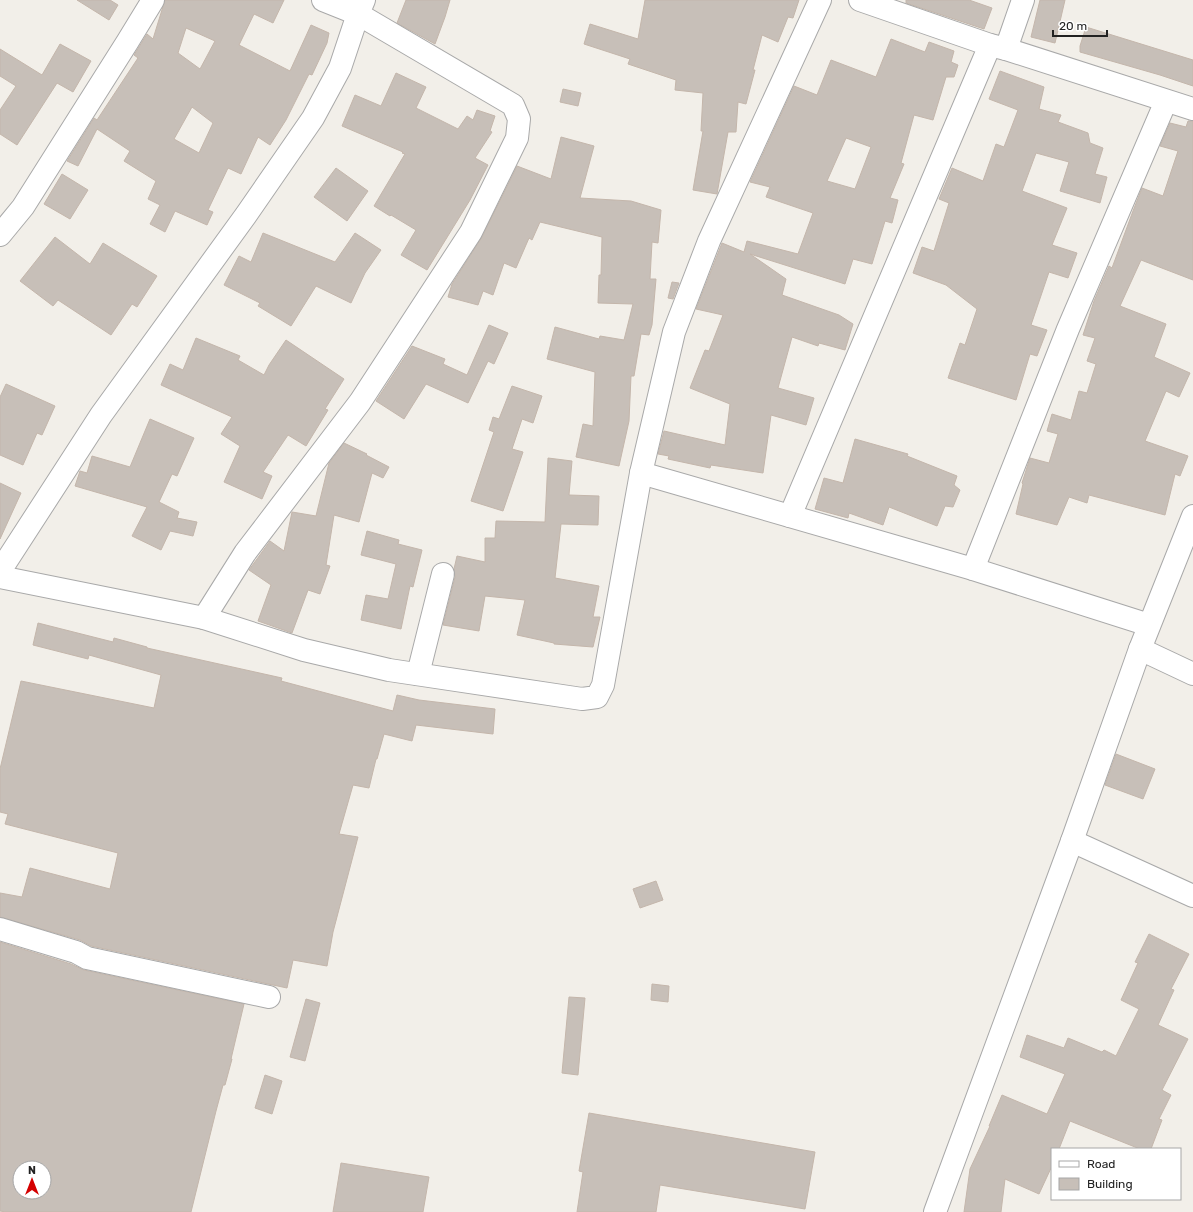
<svg xmlns="http://www.w3.org/2000/svg" width="1193" height="1212" viewBox="0 0 1193 1212" font-family="Rubik,sans-serif">
<style>
.building{fill:#c7bfb8;stroke:#c4b6ab;fill-rule:evenodd}
.lines{fill:none;stroke-linecap:round;stroke-linejoin:round}
.minor-casing{stroke:#a9a9a9;stroke-width:24}
.minor{stroke:#fff;stroke-width:22}
</style>
<rect width="100%" height="100%" fill="#f2efe9"/>
<g class="building">
<path d="M 77,0 L 110,0 L 118,5 L 109,20 Z"/>
<path d="M 165,0 L 284,0 L 273,23 L 254,14 L 239,45 L 290,71 L 311,25 L 329,33 L 327,43 L 312,75 L 309,74 L 286,120 L 270,145 L 258,137 L 241,174 L 228,168 L 208,210 L 213,212 L 207,225 L 175,211 L 165,232 L 150,224 L 160,205 L 148,199 L 156,181 L 124,161 L 130,151 L 97,129 L 78,166 L 67,161 L 94,118 L 97,120 L 138,58 L 134,55 L 147,34 L 153,39 ZM 186,28 L 215,41 L 200,69 L 178,53 ZM 192,107 L 213,123 L 199,153 L 174,139 Z"/>
<path d="M 406,0 L 450,0 L 445,17 L 435,44 L 397,23 Z"/>
<path d="M 645,0 L 799,0 L 793,18 L 788,17 L 778,42 L 762,35 L 753,70 L 755,70 L 746,104 L 738,102 L 736,132 L 728,132 L 717,194 L 693,190 L 703,131 L 701,131 L 703,93 L 675,90 L 676,80 L 628,64 L 630,59 L 584,44 L 590,24 L 638,39 Z"/>
<path d="M 906,0 L 969,0 L 992,8 L 984,29 L 906,3 Z"/>
<path d="M 1040,0 L 1065,0 L 1055,43 L 1031,37 Z"/>
<path d="M 1086,27 L 1193,60 L 1193,86 L 1160,75 L 1080,52 L 1080,46 Z"/>
<path d="M 891,39 L 925,52 L 929,42 L 954,51 L 951,62 L 958,65 L 954,77 L 946,77 L 933,120 L 914,115 L 901,163 L 904,164 L 890,198 L 898,200 L 892,223 L 885,221 L 872,264 L 853,259 L 845,284 L 750,254 L 786,279 L 782,295 L 839,315 L 853,324 L 845,350 L 819,343 L 818,346 L 792,337 L 778,388 L 814,398 L 806,425 L 771,415 L 763,473 L 711,465 L 710,468 L 668,459 L 669,456 L 658,454 L 664,431 L 725,445 L 730,404 L 690,388 L 705,350 L 709,351 L 723,315 L 696,309 L 722,243 L 744,252 L 747,241 L 798,254 L 813,213 L 766,197 L 770,187 L 750,182 L 794,86 L 817,95 L 831,60 L 876,77 ZM 846,138 L 871,147 L 855,189 L 827,181 Z"/>
<path d="M 60,44 L 91,61 L 73,92 L 57,83 L 17,145 L 0,134 L 0,110 L 16,86 L 0,76 L 0,49 L 42,75 Z"/>
<path d="M 1000,71 L 1044,87 L 1039,109 L 1061,115 L 1058,122 L 1088,133 L 1090,143 L 1103,148 L 1095,174 L 1107,177 L 1100,203 L 1060,191 L 1069,162 L 1036,153 L 1022,191 L 1067,208 L 1052,245 L 1077,253 L 1068,278 L 1049,272 L 1031,325 L 1047,330 L 1037,356 L 1030,354 L 1016,400 L 948,378 L 960,343 L 965,345 L 977,309 L 946,285 L 913,273 L 922,247 L 934,251 L 949,203 L 939,199 L 952,168 L 983,181 L 996,144 L 1004,147 L 1018,110 L 989,99 Z"/>
<path d="M 396,73 L 426,87 L 416,108 L 458,129 L 467,116 L 473,120 L 477,110 L 495,116 L 490,131 L 492,132 L 475,158 L 488,165 L 470,200 L 427,270 L 401,255 L 416,230 L 391,215 L 390,216 L 374,206 L 405,154 L 402,153 L 403,152 L 342,126 L 355,95 L 381,106 Z"/>
<path d="M 563,89 L 581,93 L 578,106 L 560,102 Z"/>
<path d="M 1188,121 L 1193,121 L 1193,280 L 1141,260 L 1120,306 L 1166,324 L 1154,357 L 1190,373 L 1179,397 L 1166,391 L 1145,441 L 1188,456 L 1180,476 L 1175,474 L 1165,515 L 1089,495 L 1087,503 L 1069,497 L 1057,525 L 1016,514 L 1023,484 L 1022,483 L 1030,458 L 1049,463 L 1058,434 L 1047,431 L 1052,414 L 1071,420 L 1079,391 L 1087,393 L 1096,364 L 1087,361 L 1095,338 L 1083,335 L 1094,301 L 1109,266 L 1112,268 L 1133,211 L 1142,188 L 1163,196 L 1178,151 L 1160,146 L 1170,123 L 1186,127 Z"/>
<path d="M 561,137 L 594,146 L 580,198 L 631,201 L 661,210 L 658,243 L 652,242 L 650,279 L 656,279 L 652,325 L 649,335 L 641,334 L 634,376 L 631,376 L 629,421 L 619,466 L 576,457 L 583,424 L 593,426 L 595,372 L 547,359 L 555,327 L 599,339 L 600,336 L 624,340 L 633,304 L 598,303 L 599,275 L 601,275 L 602,237 L 540,222 L 532,240 L 529,238 L 516,268 L 504,263 L 493,295 L 483,291 L 478,305 L 448,297 L 452,284 L 482,237 L 517,166 L 551,179 Z"/>
<path d="M 336,168 L 368,191 L 347,221 L 314,197 Z"/>
<path d="M 62,174 L 88,190 L 70,219 L 44,204 Z"/>
<path d="M 263,233 L 335,262 L 355,233 L 381,250 L 365,273 L 351,303 L 316,286 L 291,326 L 258,306 L 260,303 L 224,285 L 239,256 L 251,262 Z"/>
<path d="M 55,237 L 90,264 L 103,243 L 157,276 L 137,307 L 132,304 L 111,335 L 58,300 L 53,306 L 20,281 Z"/>
<path d="M 672,282 L 679,283 L 673,299 L 668,298 Z"/>
<path d="M 489,325 L 508,333 L 494,364 L 488,361 L 468,403 L 426,384 L 404,419 L 376,401 L 412,346 L 445,359 L 443,364 L 467,375 Z"/>
<path d="M 196,338 L 240,356 L 238,360 L 264,375 L 269,365 L 286,340 L 344,379 L 325,409 L 328,410 L 306,446 L 288,435 L 263,472 L 272,476 L 262,499 L 224,482 L 240,446 L 221,434 L 232,417 L 161,385 L 170,364 L 183,370 Z"/>
<path d="M 6,384 L 55,406 L 42,435 L 37,433 L 23,465 L 0,455 L 0,397 Z"/>
<path d="M 512,386 L 542,396 L 533,423 L 522,419 L 512,449 L 523,452 L 503,511 L 471,501 L 494,432 L 489,430 L 493,417 L 499,419 Z"/>
<path d="M 150,419 L 194,438 L 177,476 L 172,474 L 159,502 L 179,512 L 177,518 L 197,522 L 193,536 L 170,531 L 161,550 L 132,536 L 147,507 L 75,486 L 80,471 L 87,473 L 92,456 L 130,467 Z"/>
<path d="M 855,439 L 908,454 L 907,456 L 957,476 L 954,485 L 960,490 L 953,507 L 945,506 L 937,526 L 889,507 L 883,525 L 849,513 L 848,518 L 815,509 L 824,478 L 843,483 Z"/>
<path d="M 344,443 L 367,454 L 366,455 L 389,467 L 383,478 L 372,473 L 359,522 L 334,515 L 326,565 L 330,566 L 320,594 L 308,590 L 292,633 L 258,621 L 271,585 L 249,570 L 270,541 L 284,551 L 292,512 L 316,516 L 329,463 Z"/>
<path d="M 548,458 L 572,461 L 569,495 L 599,496 L 598,525 L 561,524 L 555,578 L 599,586 L 593,617 L 600,617 L 593,647 L 554,644 L 554,643 L 517,635 L 525,600 L 485,596 L 479,631 L 443,625 L 455,577 L 454,569 L 457,556 L 485,562 L 485,538 L 495,538 L 496,521 L 545,522 Z"/>
<path d="M 0,483 L 21,493 L 0,539 Z"/>
<path d="M 367,531 L 399,540 L 398,544 L 422,550 L 413,587 L 410,586 L 401,629 L 361,620 L 366,595 L 388,599 L 396,564 L 361,555 Z"/>
<path d="M 38,623 L 113,642 L 114,638 L 147,647 L 147,648 L 282,678 L 281,681 L 393,711 L 397,695 L 419,700 L 495,709 L 493,734 L 416,725 L 412,741 L 384,734 L 377,759 L 376,759 L 369,788 L 353,785 L 339,834 L 358,837 L 333,932 L 327,966 L 293,960 L 287,988 L 91,946 L 80,940 L 0,917 L 0,893 L 22,897 L 30,868 L 110,889 L 118,853 L 5,824 L 8,814 L 0,812 L 0,769 L 21,681 L 154,708 L 161,675 L 89,655 L 88,659 L 33,645 Z"/>
<path d="M 1116,754 L 1155,769 L 1143,799 L 1105,785 Z"/>
<path d="M 656,881 L 663,900 L 640,908 L 633,889 Z"/>
<path d="M 1149,934 L 1189,954 L 1171,989 L 1174,990 L 1158,1025 L 1188,1039 L 1162,1090 L 1171,1095 L 1159,1119 L 1162,1120 L 1151,1149 L 1140,1149 L 1070,1121 L 1059,1149 L 1052,1149 L 1052,1166 L 1039,1194 L 1005,1179 L 1001,1212 L 964,1212 L 970,1169 L 990,1126 L 989,1126 L 1002,1095 L 1047,1114 L 1065,1074 L 1020,1057 L 1027,1035 L 1064,1048 L 1068,1038 L 1102,1052 L 1104,1050 L 1116,1056 L 1139,1009 L 1121,1000 L 1138,963 L 1135,962 Z"/>
<path d="M 0,942 L 71,964 L 84,970 L 244,1004 L 231,1059 L 232,1059 L 225,1085 L 223,1085 L 216,1111 L 191,1212 L 6,1212 L 0,1211 ZM 20,1168 L 44,1168 L 44,1192 L 20,1192 Z"/>
<path d="M 652,984 L 669,986 L 668,1002 L 651,1000 Z"/>
<path d="M 569,997 L 585,998 L 578,1075 L 562,1073 Z"/>
<path d="M 306,999 L 320,1003 L 305,1061 L 290,1057 Z"/>
<path d="M 265,1075 L 282,1081 L 272,1114 L 255,1108 Z"/>
<path d="M 589,1113 L 815,1152 L 805,1209 L 660,1185 L 656,1212 L 577,1212 L 583,1172 L 579,1171 Z"/>
<path d="M 341,1163 L 429,1177 L 423,1212 L 333,1212 Z"/>
</g>
<g class="lines">
<defs>
<g id="minor">
<path d="M 860,0 L 990,45 L 1006,49 L 1193,109"/>
<path d="M 1006,49 L 1023,0"/>
<path d="M 0,235 L 23,207 L 128,41 L 153,0"/>
<path d="M 641,473 L 973,569 L 1149,625"/>
<path d="M 790,516 L 990,45"/>
<path d="M 973,569 L 1068,329 L 1166,101"/>
<path d="M 0,571 L 101,415 L 246,215 L 313,118 L 340,68 L 358,14 L 364,0"/>
<path d="M 0,577 L 204,618 L 304,650 L 389,670 L 582,699 L 597,697 L 603,685 L 641,473 L 674,332 L 709,241 L 820,0"/>
<path d="M 204,618 L 245,553 L 360,402 L 471,232 L 517,138 L 519,119 L 513,105 L 358,14 L 323,0"/>
<path d="M 1140,649 L 1193,674"/>
<path d="M 418,674 L 443,574"/>
<path d="M 1072,841 L 1193,896"/>
<path d="M 0,929 L 76,952 L 87,958 L 269,997"/>
<path d="M 935,1212 L 1072,841 L 1140,649 L 1193,516"/>
</g>
</defs>
<use href="#minor" class="minor-casing"/>
<use href="#minor" class="minor"/>
</g>
<rect x="1051" y="1148" width="130" height="52" fill="#ffffff" stroke="#a7a7a7"/>
<rect x="1059" y="1161" width="20" height="6" fill="#ffffff" stroke="#a7a7a7"/>
<text x="1087" y="1168" font-size="12" fill="#222222">Road</text>
<rect x="1059" y="1178" width="20" height="12" fill="#c7bfb8" stroke="#a7a7a7"/>
<text x="1087" y="1188" font-size="12" fill="#222222">Building</text>
<g transform="translate(32 1180)"><circle r="19" fill="#ffffff" stroke="#a7a7a7"/>
<path d="M0-3L7 15L0 10L-7 15Z" fill="#d40000"/>
<text y="-6" font-size="11" font-weight="bold" text-anchor="middle" fill="#222222">N</text>
</g>
<path d="M1053 30v6h54v-6" fill="none" stroke="#222222" stroke-width="2"/>
<text x="1059" y="30" font-size="12" fill="#222222" stroke="#ffffff" stroke-width="3" paint-order="stroke">20 m</text>
</svg>
